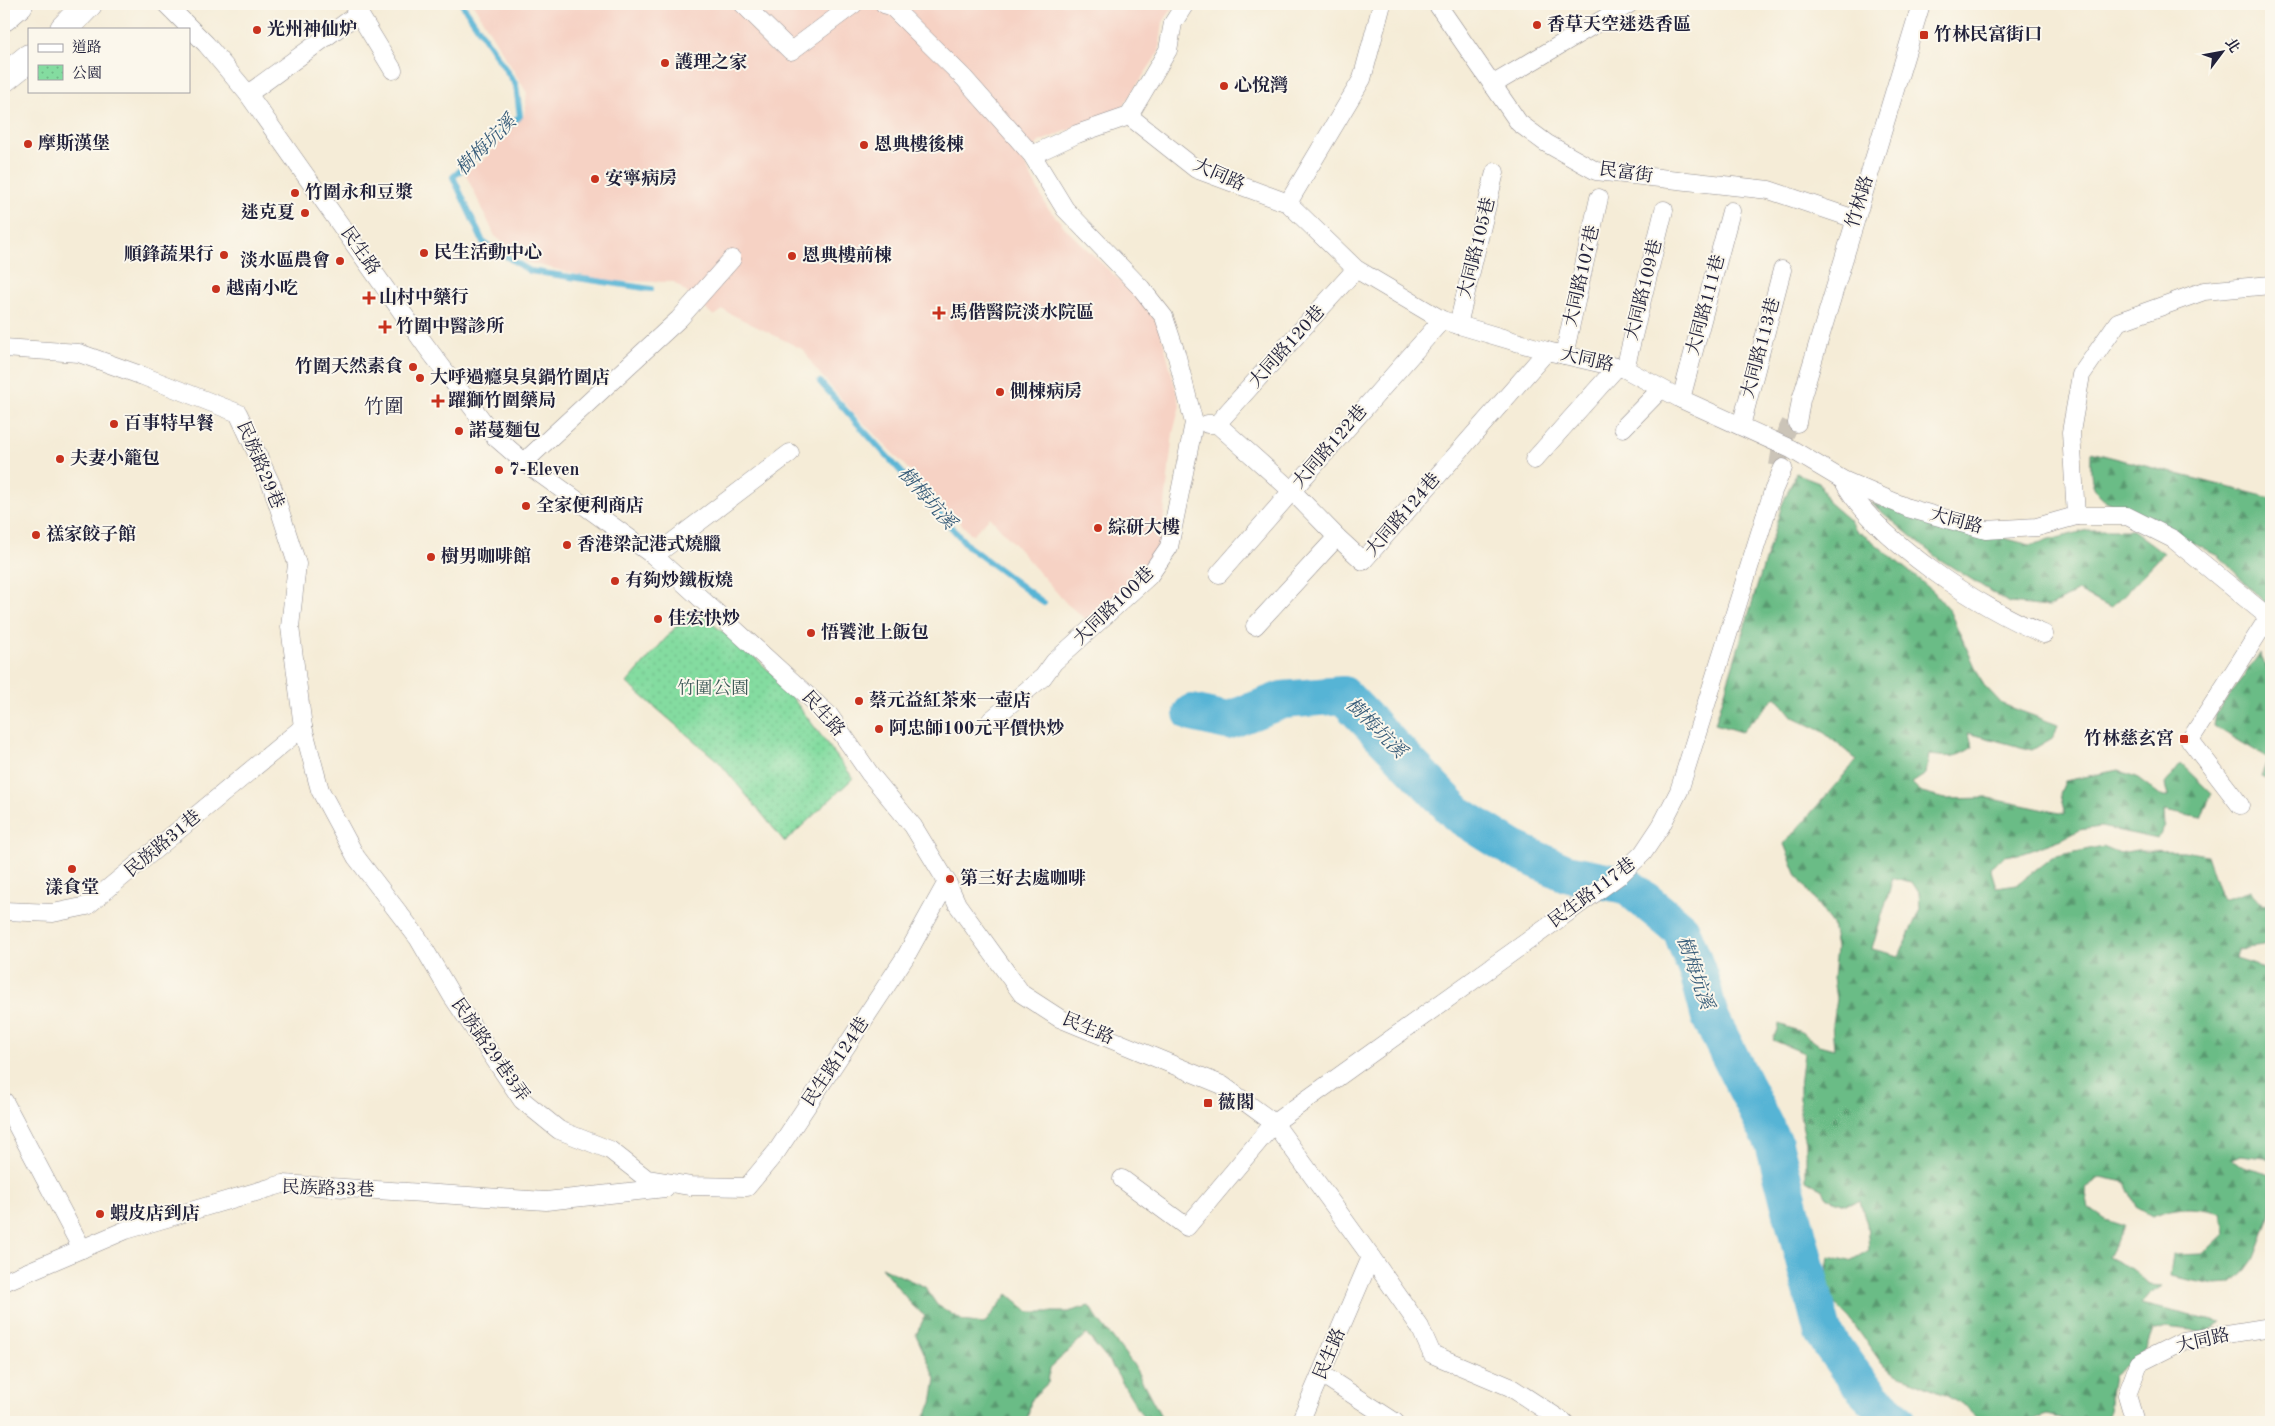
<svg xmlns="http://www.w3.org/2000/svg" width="2275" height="1426" viewBox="0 0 2275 1426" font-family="'Old Standard TT','Noto Serif TC',serif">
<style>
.built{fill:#f6d2c4}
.forest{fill:url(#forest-firs);stroke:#466f60;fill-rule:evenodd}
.park{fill:url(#park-dots);stroke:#537f6e}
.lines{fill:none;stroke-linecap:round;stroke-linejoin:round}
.stream{stroke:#56b4d5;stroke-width:6}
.river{stroke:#56b4d5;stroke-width:38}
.street-tunnel{stroke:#cbc4b8;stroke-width:18;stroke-dasharray:18 9;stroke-linecap:butt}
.street-casing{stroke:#8c8789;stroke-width:19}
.primary-casing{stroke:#8c8789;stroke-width:29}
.street{stroke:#fff;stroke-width:18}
.primary{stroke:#fff;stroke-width:28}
.poi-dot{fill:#c8321e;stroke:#fbf7ec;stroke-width:2}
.labels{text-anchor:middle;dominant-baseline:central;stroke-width:4;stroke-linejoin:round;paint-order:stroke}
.poi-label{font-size:18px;font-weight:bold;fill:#22223b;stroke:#fbf7ec;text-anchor:start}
.street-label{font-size:18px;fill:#22223b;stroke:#fbf7ec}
.park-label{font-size:18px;fill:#3f5a59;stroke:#fbf7ec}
.water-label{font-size:19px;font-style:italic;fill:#375c79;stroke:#fbf7ec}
.quarter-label{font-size:20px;fill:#22223b;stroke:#fbf7ec}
</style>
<defs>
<pattern id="forest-firs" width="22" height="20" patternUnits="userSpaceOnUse" patternTransform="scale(1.25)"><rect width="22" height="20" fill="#6bbc86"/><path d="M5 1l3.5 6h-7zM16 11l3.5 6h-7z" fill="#58986f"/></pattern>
<pattern id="park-dots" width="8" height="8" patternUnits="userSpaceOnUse" patternTransform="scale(1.25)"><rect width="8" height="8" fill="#84dca0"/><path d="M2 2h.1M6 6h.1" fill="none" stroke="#72bc8b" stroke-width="1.8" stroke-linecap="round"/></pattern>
</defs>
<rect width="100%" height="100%" fill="#fbf7ec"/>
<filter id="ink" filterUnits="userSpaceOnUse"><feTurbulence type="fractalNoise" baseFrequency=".02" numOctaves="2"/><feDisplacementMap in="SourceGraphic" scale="10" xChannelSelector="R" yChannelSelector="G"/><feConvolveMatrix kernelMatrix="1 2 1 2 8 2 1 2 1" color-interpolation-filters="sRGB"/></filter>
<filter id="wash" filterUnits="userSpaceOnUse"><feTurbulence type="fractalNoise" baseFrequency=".0096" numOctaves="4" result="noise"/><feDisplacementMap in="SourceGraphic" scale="20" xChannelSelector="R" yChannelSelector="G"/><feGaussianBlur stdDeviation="1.12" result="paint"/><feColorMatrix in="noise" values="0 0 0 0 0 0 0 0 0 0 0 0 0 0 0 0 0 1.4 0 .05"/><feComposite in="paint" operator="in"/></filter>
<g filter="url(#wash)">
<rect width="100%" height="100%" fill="#f5ecd7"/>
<path class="built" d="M 473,4 L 1175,4 L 1163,22 L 1159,52 L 1121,109 L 1039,142 L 1023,161 L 1047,207 L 1068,231 L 1143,303 L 1159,325 L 1180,405 L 1173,433 L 1160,550 L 1151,568 L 1089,622 L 1067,604 L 990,517 L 972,535 L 851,410 L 814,367 L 804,350 L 723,310 L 714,316 L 674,282 L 604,281 L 526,262 L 495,236 L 465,173 L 482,161 L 524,115 L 527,93 Z"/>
<g class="forest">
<path d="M 2091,452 L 2271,498 L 2271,603 L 2264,602 L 2219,556 L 2104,500 C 2088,487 2091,470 2091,452 Z"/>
<path d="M 1796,473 L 1819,482 L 1828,502 L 1849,520 L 1857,531 L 1871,540 L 1934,592 L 1949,610 L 1983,684 L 2002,704 L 2058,725 L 2054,737 L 2032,750 L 1968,733 L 1973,747 C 1954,759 1951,757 1929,755 L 1926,774 L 1912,783 L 1922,793 L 1945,799 L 1988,798 L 2065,814 L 2060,795 L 2065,781 L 2118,770 L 2138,778 L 2163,797 L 2168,797 L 2165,784 L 2181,764 L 2212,794 L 2201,818 L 2164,811 L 2165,825 L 2158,839 L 2101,827 L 2079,830 L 2062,839 L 2023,853 L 2004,856 L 1990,867 L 1996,887 L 2017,884 L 2052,857 L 2103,846 L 2120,853 L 2137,850 L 2184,851 L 2207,855 L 2222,900 L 2250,891 L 2264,906 L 2271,904 L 2271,941 L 2264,946 L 2238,949 L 2236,958 L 2255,964 L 2271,974 L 2271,1159 L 2241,1155 L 2232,1159 L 2243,1167 L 2271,1175 L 2271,1214 L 2255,1257 L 2243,1274 L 2230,1284 L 2216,1285 L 2170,1276 L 2173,1255 L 2203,1254 L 2225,1233 L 2221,1213 C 2192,1206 2179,1206 2152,1216 L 2136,1207 L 2125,1182 L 2101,1177 L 2085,1188 L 2089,1208 L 2106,1220 L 2125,1226 L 2108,1257 L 2132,1269 L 2149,1284 L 2163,1285 L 2150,1294 L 2141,1304 L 2221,1323 L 2207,1332 L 2166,1327 L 2153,1331 L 2146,1350 L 2113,1377 L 2107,1417 L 2066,1419 L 2047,1415 L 2025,1422 L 1994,1422 L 1979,1418 L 1967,1407 L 1947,1395 L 1898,1375 L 1882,1364 L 1850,1319 L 1833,1302 L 1826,1276 L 1829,1256 L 1850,1261 L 1869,1250 L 1867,1224 L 1860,1201 L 1845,1204 L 1826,1197 L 1823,1190 L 1806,1180 L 1806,1142 L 1800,1116 L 1800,1086 L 1804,1053 L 1773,1040 L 1779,1024 L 1801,1032 L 1819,1045 L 1834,1049 L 1832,1024 L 1836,999 L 1833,978 L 1836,948 L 1832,924 L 1797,876 L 1784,844 L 1857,760 L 1822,731 L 1793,717 L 1776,697 L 1741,732 L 1715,724 L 1782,505 ZM 1893,878 L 1912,882 L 1919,893 L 1920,909 L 1899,956 L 1872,949 Z"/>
<path d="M 1871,503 L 2030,545 L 2088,530 L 2133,530 L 2164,553 L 2111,608 L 2078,591 L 2049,607 L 2009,603 L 1936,557 Z"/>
<path d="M 2260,653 L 2271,680 L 2271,779 L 2261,777 L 2268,758 L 2214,726 L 2216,714 Z"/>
<path d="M 881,1267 L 925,1287 L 937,1305 L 963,1321 L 984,1324 L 1008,1294 L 1029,1312 L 1068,1312 L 1089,1306 L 1099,1321 L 1133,1364 L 1164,1422 L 1146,1422 L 1111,1364 L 1086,1334 L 1050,1368 L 1048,1383 L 1031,1399 L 1027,1422 L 922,1422 L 932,1403 L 936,1379 L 916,1335 L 925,1316 L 913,1306 Z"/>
</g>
<path class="park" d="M 692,608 L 750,653 L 779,680 L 853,778 L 785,842 L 719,762 L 627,683 Z"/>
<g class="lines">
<g class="stream">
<path d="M 462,4 L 516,85 L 520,116 L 453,177 L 483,242 L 530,271 L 651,289"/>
<path d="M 820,382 L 969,547 L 1044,603"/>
</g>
<path class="river" d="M 1192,713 L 1227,721 L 1282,700 L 1343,695 L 1459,815 L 1513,849 L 1566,873 L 1626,885 L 1681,930 L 1699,976 L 1710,1017 L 1774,1144 L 1823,1333 L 1857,1381 L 1898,1422"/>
</g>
</g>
<g filter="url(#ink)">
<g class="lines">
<path class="street-tunnel" d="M 1778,466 L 1782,441 L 1792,420"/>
<defs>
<g id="street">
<path d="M 166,4 L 206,44 L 248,94 L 426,346 L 494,436 L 524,462 L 654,556 L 829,715 L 870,774 L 913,826 L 947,882 L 957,904 L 1022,994 L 1059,1018 L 1222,1085 L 1274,1123 L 1371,1257 L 1300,1422"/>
<path d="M 353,4 L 393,70"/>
<path d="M 743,4 L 791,51 L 854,4"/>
<path d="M 884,4 L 891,6 L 964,78 L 1032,155 L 1065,209 L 1141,288 L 1164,317 L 1176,353 L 1194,423 L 1169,547 L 1149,576 L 1054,662 L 1043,677 L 991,720"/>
<path d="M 1437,4 L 1519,123 L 1546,143 L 1596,171 L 1769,190 L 1855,219"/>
<path d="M 1492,85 L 1629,4"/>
<path d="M 248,94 L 359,13"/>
<path d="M 1129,116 L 1196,169 L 1288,203 L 1356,269 L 1442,320 L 1547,351 L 1625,369 L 1681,399 L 1791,449 L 1843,480 L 1908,508 L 1986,530 L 2037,527 L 2076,516 L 2127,516 L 2173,539 L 2271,619"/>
<path d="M 1032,155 L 1077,134 L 1129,116 L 1168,50 L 1173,23 L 1185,4"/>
<path d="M 1288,203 L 1362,79 L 1382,4"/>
<path d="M 1458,325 L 1495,172"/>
<path d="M 4,348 L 79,353 L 143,376 L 238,413 L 272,486 L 297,564 L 290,627 L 303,727 L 320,790 L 356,857 L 418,938 L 452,996 L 522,1100 L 559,1130 L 610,1150 L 647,1179 L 690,1186 L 747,1187 L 777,1151 L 906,956 L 947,882"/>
<path d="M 1564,355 L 1599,198"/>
<path d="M 1625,369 L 1664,210"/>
<path d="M 1681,399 L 1731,211"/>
<path d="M 1797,423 L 1801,400 L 1921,4"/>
<path d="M 1207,424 L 1217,424 L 1292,491 L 1337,537"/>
<path d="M 1217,424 L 1356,269"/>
<path d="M 1741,426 L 1782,270"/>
<path d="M 1623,428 L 1661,389"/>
<path d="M 1534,460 L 1617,367"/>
<path d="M 524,462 L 679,319 L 732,259"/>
<path d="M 1843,480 C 1874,539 1982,610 2044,634"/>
<path d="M 2076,516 L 2071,432 L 2081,375 L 2118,322 L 2204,291 L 2271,285"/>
<path d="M 654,556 L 790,453"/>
<path d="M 1219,574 L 1442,320"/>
<path d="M 1255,626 L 1337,537 L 1363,561 L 1547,351"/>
<path d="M 2240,805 L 2190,740 L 2268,618"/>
<path d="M 4,911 L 53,913 L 87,906 L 303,727"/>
<path d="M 4,1101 L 82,1249"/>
<path d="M 1122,1179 L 1187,1227 L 1274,1123 L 1620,875 L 1643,853 L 1661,826 L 1679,791 L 1773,491 L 1783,468"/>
<path d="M 1371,1257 L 1420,1327 L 1432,1354 L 1510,1387 L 1564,1422"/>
<path d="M 4,1282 L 126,1230 L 283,1184 L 546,1201 L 665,1188"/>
<path d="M 1321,1374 L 1395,1422"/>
<path d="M 2135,1422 L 2127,1395 L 2139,1363 L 2183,1341 L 2271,1327"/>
</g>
<g id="primary">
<path d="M 4,17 L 19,4"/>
<path d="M 64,29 L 88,4"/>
<path d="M 4,78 L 29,58"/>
</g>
</defs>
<use href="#street" class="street-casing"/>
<use href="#primary" class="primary-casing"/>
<use href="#street" class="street"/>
<use href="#primary" class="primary"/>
</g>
</g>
<g class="poi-dot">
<circle cx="1537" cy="25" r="5"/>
<circle cx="257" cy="30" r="5"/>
<rect x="1919" y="30" width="10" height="10" rx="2.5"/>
<circle cx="665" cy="63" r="5"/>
<circle cx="1224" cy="86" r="5"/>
<circle cx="28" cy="144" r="5"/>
<circle cx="864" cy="145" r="5"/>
<circle cx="595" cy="179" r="5"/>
<circle cx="295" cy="193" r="5"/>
<circle cx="305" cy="213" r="5"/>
<circle cx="424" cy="253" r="5"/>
<circle cx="224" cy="255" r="5"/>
<circle cx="792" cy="256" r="5"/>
<circle cx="340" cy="261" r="5"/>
<circle cx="216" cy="289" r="5"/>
<path d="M366.5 290.5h5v5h5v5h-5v5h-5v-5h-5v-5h5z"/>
<path d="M936.5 305.5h5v5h5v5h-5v5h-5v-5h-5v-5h5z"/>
<path d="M382.5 319.5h5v5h5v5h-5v5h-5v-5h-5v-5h5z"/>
<circle cx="413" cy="367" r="5"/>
<circle cx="420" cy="378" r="5"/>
<circle cx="1000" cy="392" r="5"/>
<path d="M435.5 393.5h5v5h5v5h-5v5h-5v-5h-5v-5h5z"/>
<circle cx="114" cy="424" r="5"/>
<circle cx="459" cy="431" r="5"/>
<circle cx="60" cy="459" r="5"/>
<circle cx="499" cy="470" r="5"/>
<circle cx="526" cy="506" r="5"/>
<circle cx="1098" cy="528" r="5"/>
<circle cx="36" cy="535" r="5"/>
<circle cx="567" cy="545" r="5"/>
<circle cx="431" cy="557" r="5"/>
<circle cx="615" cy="581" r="5"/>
<circle cx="658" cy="619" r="5"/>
<circle cx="811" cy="633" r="5"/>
<circle cx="859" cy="701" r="5"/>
<circle cx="879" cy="729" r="5"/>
<rect x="2179" y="734" width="10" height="10" rx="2.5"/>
<circle cx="72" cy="869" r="5"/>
<circle cx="950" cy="879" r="5"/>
<rect x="1203" y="1098" width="10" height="10" rx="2.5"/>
<circle cx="100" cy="1214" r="5"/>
</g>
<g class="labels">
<g class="poi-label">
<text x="1547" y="25">香草天空迷迭香區</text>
<text x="267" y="30">光州神仙炉</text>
<text x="1934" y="35">竹林民富街口</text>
<text x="675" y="63">護理之家</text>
<text x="1234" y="86">心悅灣</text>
<text x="38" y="144">摩斯漢堡</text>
<text x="874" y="145">恩典樓後棟</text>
<text x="605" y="179">安寧病房</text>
<text x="305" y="193">竹圍永和豆漿</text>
<text x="295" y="213" text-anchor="end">迷克夏</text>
<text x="434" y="253">民生活動中心</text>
<text x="214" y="255" text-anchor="end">順鋒蔬果行</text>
<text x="802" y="256">恩典樓前棟</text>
<text x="330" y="261" text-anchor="end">淡水區農會</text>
<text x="226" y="289">越南小吃</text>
<text x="379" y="298">山村中藥行</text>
<text x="950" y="313">馬偕醫院淡水院區</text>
<text x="396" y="327">竹圍中醫診所</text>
<text x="403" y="367" text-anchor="end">竹圍天然素食</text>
<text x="430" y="378">大呼過癮臭臭鍋竹圍店</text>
<text x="1010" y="392">側棟病房</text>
<text x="448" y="401">躍獅竹圍藥局</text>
<text x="124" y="424">百事特早餐</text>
<text x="469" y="431">諾蔓麵包</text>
<text x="70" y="459">夫妻小籠包</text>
<text x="509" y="470">7-Eleven</text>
<text x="536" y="506">全家便利商店</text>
<text x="1108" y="528">綜研大樓</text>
<text x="46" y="535">禚家餃子館</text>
<text x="577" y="545">香港梁記港式燒臘</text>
<text x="441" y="557">樹男咖啡館</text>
<text x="625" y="581">有夠炒鐵板燒</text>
<text x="668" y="619">佳宏快炒</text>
<text x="821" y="633">悟饕池上飯包</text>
<text x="869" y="701">蔡元益紅茶來一壺店</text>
<text x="889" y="729">阿忠師100元平價快炒</text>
<text x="2174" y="739" text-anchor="end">竹林慈玄宮</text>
<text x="960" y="879">第三好去處咖啡</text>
<text x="72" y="888" text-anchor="middle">漾食堂</text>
<text x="1218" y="1103">薇閣</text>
<text x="110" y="1214">蝦皮店到店</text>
</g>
<g class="street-label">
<text transform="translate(1626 173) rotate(8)">民富街</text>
<text transform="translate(1219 175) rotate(24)">大同路</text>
<text transform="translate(1860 202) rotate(-73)">竹林路</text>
<text transform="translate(1477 248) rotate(-76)">大同路105巷</text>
<text transform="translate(360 251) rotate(55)">民生路</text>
<text transform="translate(1582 276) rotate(-77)">大同路107巷</text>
<text transform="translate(1644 290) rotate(-76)">大同路109巷</text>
<text transform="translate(1706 305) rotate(-75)">大同路111巷</text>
<text transform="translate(1287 347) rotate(-48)">大同路120巷</text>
<text transform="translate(1761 348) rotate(-75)">大同路113巷</text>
<text transform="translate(1587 360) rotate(13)">大同路</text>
<text transform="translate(1330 447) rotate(-49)">大同路122巷</text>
<text transform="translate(260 465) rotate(67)">民族路29巷</text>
<text transform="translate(1403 515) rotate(-49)">大同路124巷</text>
<text transform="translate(1956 521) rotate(15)">大同路</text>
<text transform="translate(1114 606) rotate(-44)">大同路100巷</text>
<text transform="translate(823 714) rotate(48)">民生路</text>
<text transform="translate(163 844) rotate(-40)">民族路31巷</text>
<text transform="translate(1592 893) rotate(-37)">民生路117巷</text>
<text transform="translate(1088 1029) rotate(23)">民生路</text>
<text transform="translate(490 1050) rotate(55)">民族路29巷3弄</text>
<text transform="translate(836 1062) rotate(-56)">民生路124巷</text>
<text transform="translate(328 1189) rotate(2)">民族路33巷</text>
<text transform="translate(2203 1341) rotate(-13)">大同路</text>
<text transform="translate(1330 1354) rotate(-67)">民生路</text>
</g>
<g class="park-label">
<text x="713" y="689">竹圍公園</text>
</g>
<g class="water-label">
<text transform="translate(487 146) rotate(-45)">樹梅坑溪</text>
<text transform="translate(926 499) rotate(48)">樹梅坑溪</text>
<text transform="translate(1375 729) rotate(45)">樹梅坑溪</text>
<text transform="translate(1694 973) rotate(71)">樹梅坑溪</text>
</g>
<g class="quarter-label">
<text x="384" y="408">竹圍</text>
</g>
</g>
<rect width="2275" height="1426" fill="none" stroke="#fbf7ec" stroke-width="20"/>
<rect x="28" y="28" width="162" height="65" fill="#fbf7ec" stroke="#a4a2a5"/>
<rect x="38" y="44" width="25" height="8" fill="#ffffff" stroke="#a4a2a5"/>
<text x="72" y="52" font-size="15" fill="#22223b">道路</text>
<rect x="38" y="65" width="25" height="15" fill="url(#park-dots)" stroke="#a4a2a5"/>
<text x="72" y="78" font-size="15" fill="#22223b">公園</text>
<g transform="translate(2222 52) rotate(58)" stroke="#fbf7ec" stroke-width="4" paint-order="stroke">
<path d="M0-4L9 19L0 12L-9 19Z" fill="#22223b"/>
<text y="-8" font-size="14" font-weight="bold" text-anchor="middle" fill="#22223b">北</text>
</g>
</svg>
